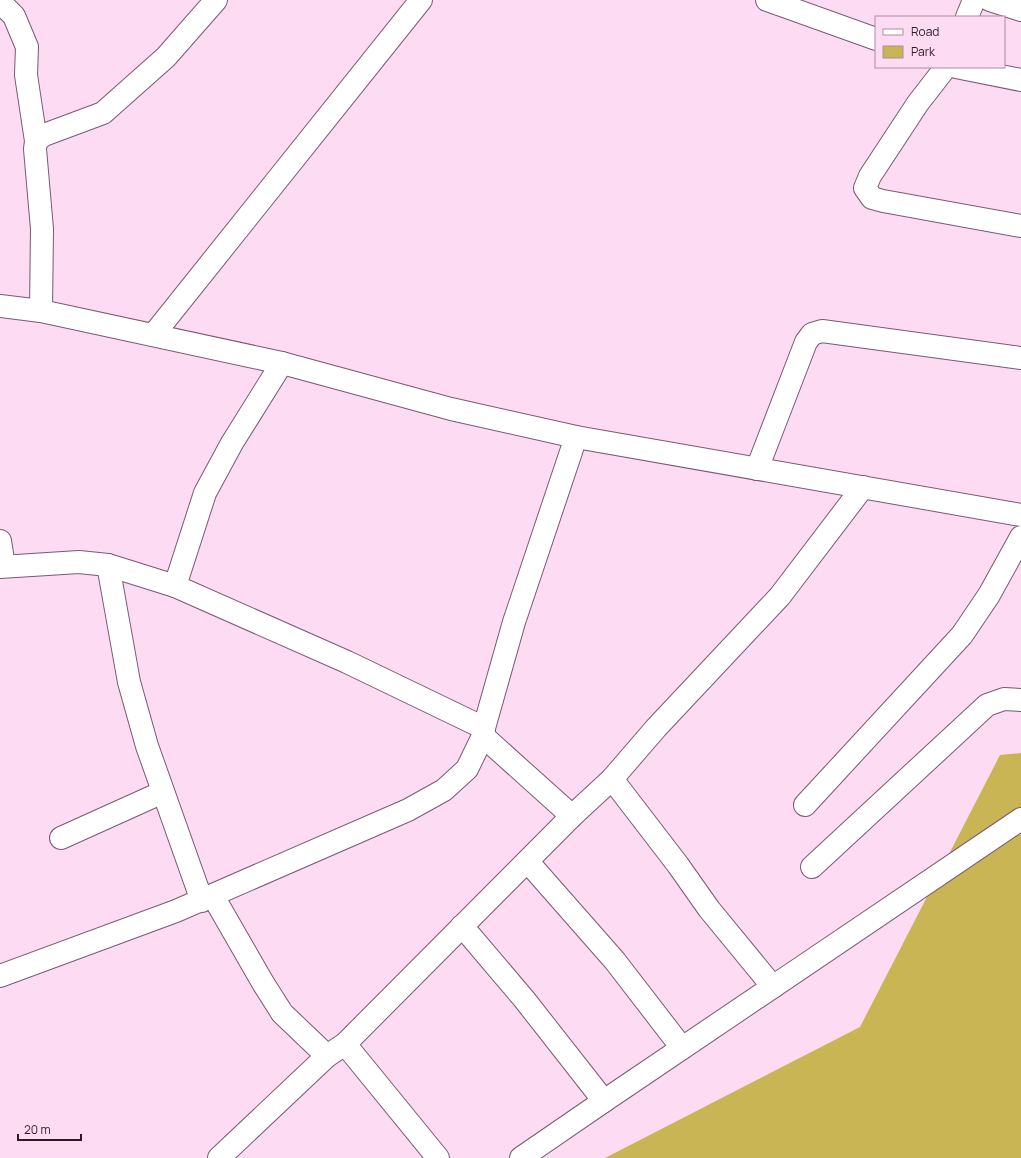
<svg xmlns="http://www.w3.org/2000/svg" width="1021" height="1158" viewBox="0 0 1021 1158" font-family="Manrope,sans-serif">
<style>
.green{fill:#c9b554}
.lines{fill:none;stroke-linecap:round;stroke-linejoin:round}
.minor-casing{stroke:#7c5871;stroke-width:24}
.minor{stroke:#fff;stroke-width:22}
</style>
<rect width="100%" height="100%" fill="#fddbf2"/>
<path class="green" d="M 1021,753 L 1021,1158 L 605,1158 L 860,1027 L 1000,755 Z"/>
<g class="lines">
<defs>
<g id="minor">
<path d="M 767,0 L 876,39"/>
<path d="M 990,0 L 1021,10"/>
<path d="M 0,2 L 14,16 L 27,47 L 26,75 L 36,141 L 35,149 L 42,229 L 41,311"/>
<path d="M 967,17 L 974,0"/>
<path d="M 946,67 L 918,103 L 870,176 L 865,188 L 872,198 L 883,201 L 1021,226"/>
<path d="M 956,67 L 1021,80"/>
<path d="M 36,141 L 44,135 L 103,113 L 166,57 L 216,0"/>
<path d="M 0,306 L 41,311 L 282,363 L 451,409 L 576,437 L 1021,515"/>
<path d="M 154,334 L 421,0"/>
<path d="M 757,469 L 806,342 L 812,334 L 822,331 L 1021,358"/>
<path d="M 0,541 L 4,566"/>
<path d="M 108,565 L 129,682 L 147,746 L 202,901"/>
<path d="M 0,567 L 79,562 L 108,565 L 175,586 L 347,662 L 484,728"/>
<path d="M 175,586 L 205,493 L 232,443 L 282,363"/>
<path d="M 483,736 L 572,816"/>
<path d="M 612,779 L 678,865 L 709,909 L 773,987"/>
<path d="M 805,805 L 962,635 L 989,595 L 1021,537"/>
<path d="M 61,838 L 163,792"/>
<path d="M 528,862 L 615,961 L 682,1048"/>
<path d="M 812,867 L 987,705 L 1004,699 L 1021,700"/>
<path d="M 213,896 L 263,983 L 282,1013 L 327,1056"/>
<path d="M 462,926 L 524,999 L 604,1101"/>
<path d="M 0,976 L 176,911 L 408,810 L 444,790 L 467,769 L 483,736 L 484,728 L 514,622 L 576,437"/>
<path d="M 345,1044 L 438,1158"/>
<path d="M 219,1158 L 327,1056 L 345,1044 L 572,816 L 612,779 L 656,728 L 780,596 L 863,487"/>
<path d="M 521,1158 L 604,1101 L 1021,819"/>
</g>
</defs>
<use href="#minor" class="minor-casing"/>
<use href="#minor" class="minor"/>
</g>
<rect x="875" y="16" width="130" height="52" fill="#fddbf2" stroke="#a98ea0"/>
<rect x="883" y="29" width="20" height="6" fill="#ffffff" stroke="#a98ea0"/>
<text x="911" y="36" font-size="12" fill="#2a1b25">Road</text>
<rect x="883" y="46" width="20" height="12" fill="#c9b554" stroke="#a98ea0"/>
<text x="911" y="56" font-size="12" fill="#2a1b25">Park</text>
<path d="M18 1134v6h63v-6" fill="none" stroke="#2a1b25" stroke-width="2"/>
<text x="24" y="1134" font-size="12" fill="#2a1b25" stroke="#fddbf2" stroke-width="3" paint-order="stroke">20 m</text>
</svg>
